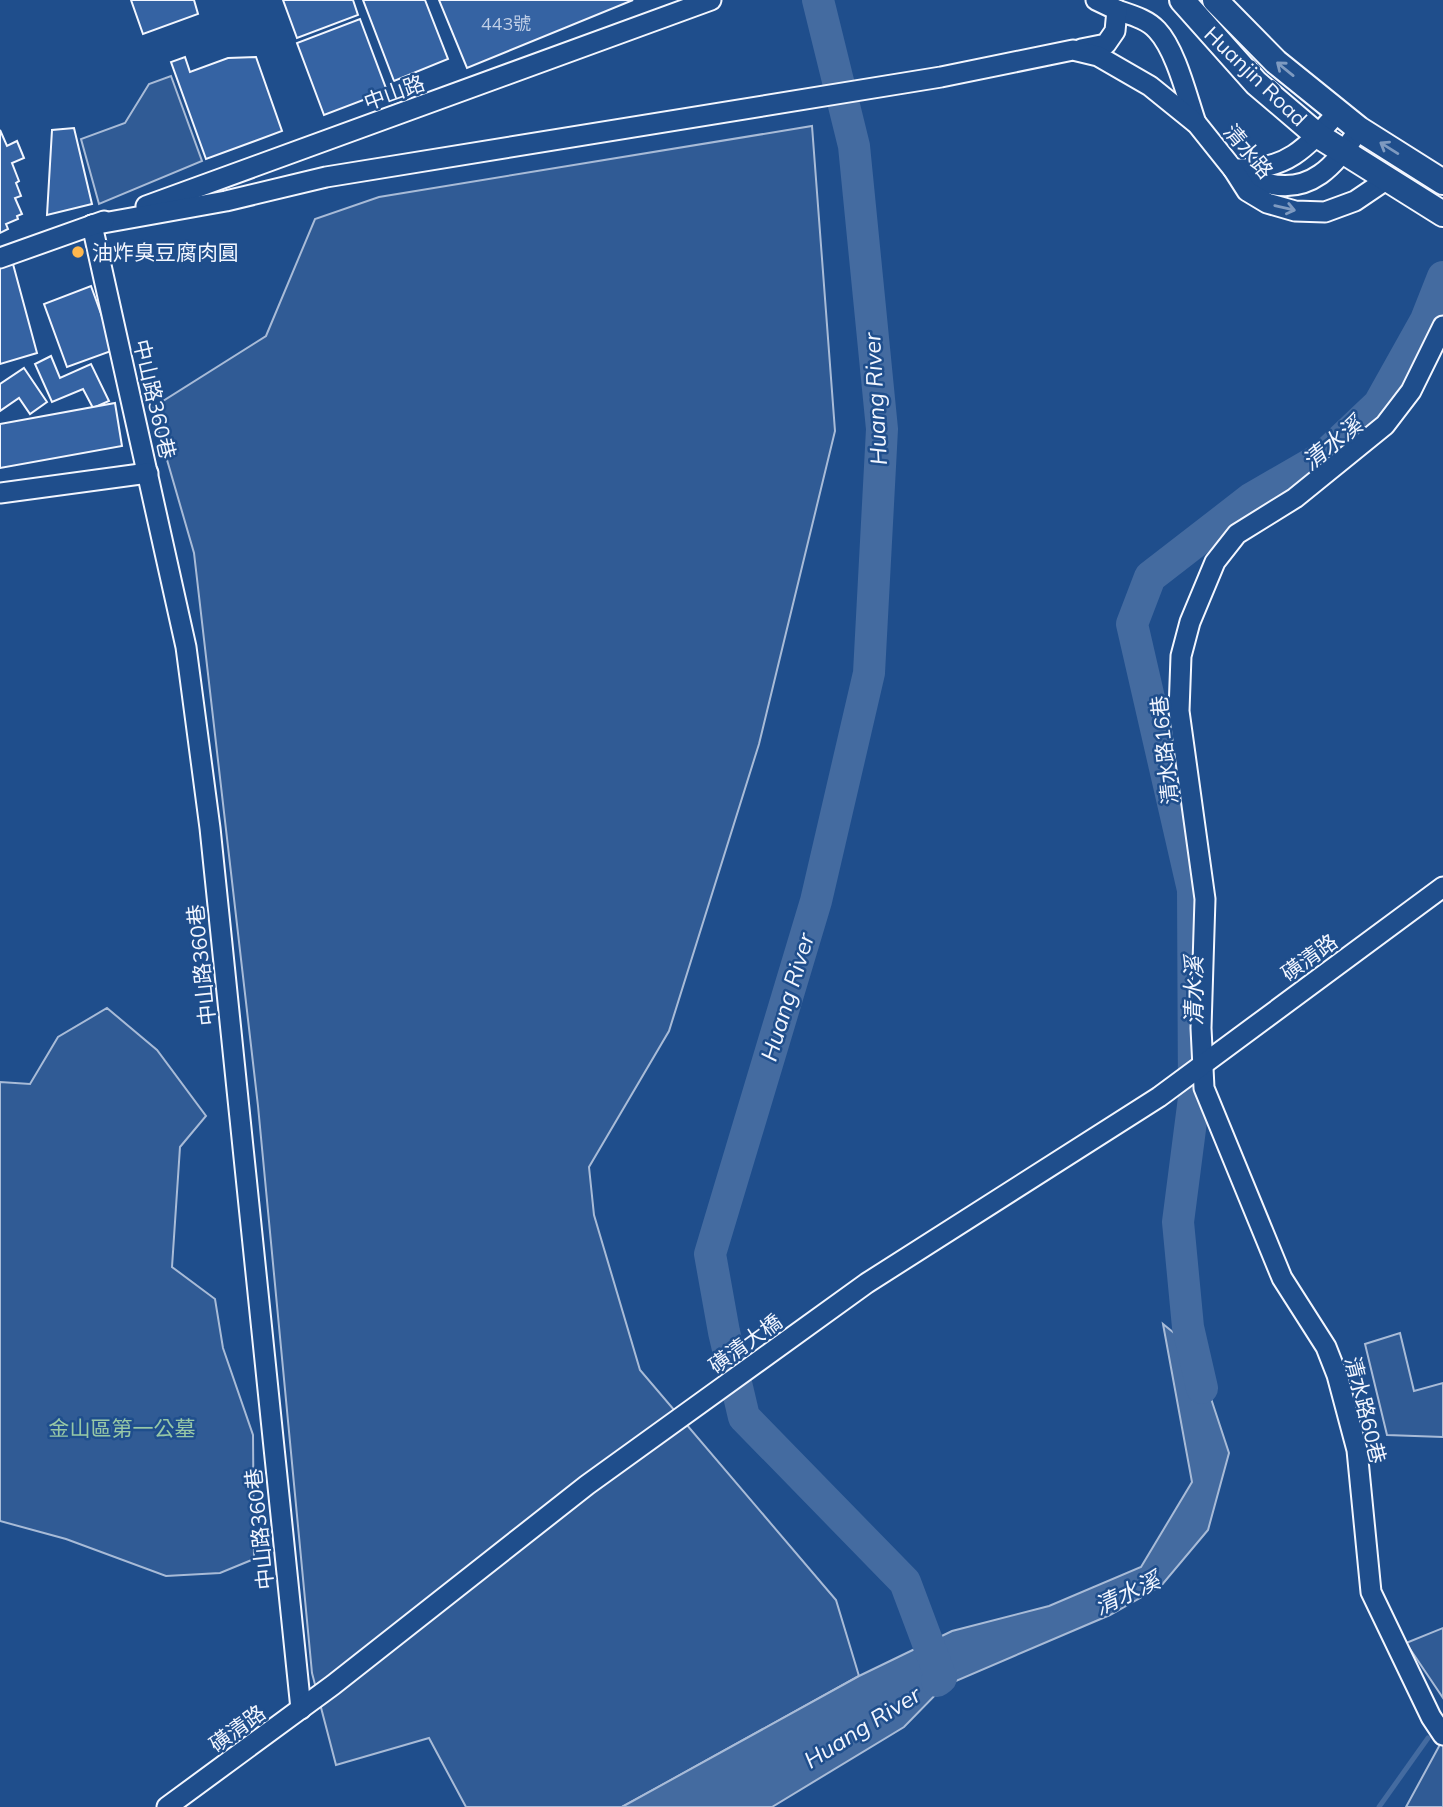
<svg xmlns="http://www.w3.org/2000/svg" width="1443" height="1807" viewBox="0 0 1443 1807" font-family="Mulish,'Noto Sans TC',sans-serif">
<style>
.built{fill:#305b95;stroke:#a8bbd7;stroke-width:2}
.water{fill:#446ba0;stroke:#a8bbd7;stroke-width:2}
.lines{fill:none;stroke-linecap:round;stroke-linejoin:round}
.stream{stroke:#446ba0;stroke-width:5}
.river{stroke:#446ba0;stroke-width:32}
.building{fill:#3563a3;stroke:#f2f6ff;stroke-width:2}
.minor-casing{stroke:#f2f6ff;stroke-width:23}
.major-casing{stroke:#f2f6ff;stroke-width:28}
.minor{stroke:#1f4e8c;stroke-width:19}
.major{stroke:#1f4e8c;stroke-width:24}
.oneway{stroke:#7e9ac0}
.poi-dot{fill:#ffb74d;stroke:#1f4e8c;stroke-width:2.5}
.labels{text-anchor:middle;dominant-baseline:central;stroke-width:5;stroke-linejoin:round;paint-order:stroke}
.number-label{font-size:18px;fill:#c3d1e8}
.street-label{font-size:21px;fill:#f2f6ff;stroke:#1f4e8c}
.poi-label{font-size:21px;fill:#f2f6ff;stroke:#1f4e8c;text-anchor:start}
.park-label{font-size:21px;fill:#97c8a6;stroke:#1f4e8c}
.water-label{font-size:23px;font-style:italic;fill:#f2f6ff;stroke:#1f4e8c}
</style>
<rect width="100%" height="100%" fill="#1f4e8c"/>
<g class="built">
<path d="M 171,76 L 202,161 L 99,204 L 81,139 L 125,123 L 149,84 Z"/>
<path d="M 812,126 L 835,431 L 759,744 L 669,1031 L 589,1167 L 594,1215 L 640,1370 L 836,1600 L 859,1676 L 622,1807 L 466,1807 L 429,1738 L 336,1765 L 312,1673 L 258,1106 L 194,553 L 152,408 L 266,336 L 315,219 L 379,197 Z"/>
<path d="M 107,1008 L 157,1050 L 206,1116 L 180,1147 L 172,1267 L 215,1299 L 223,1348 L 253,1435 L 254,1559 L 220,1573 L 166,1576 L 66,1539 L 0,1521 L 0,1082 L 30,1084 L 58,1037 Z"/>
<path d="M 1400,1333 L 1414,1391 L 1443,1383 L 1443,1437 L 1387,1435 L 1365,1344 Z"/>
<path d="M 1443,1628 L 1443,1698 L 1406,1643 Z"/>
<path d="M 1443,1739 L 1443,1807 L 1406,1807 Z"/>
</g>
<path class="water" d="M 1163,1324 L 1195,1350 L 1229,1453 L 1208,1530 L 1161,1586 L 1110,1615 L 944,1686 L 904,1727 L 772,1807 L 622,1807 L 859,1676 L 952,1631 L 1049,1606 L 1141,1567 L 1192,1482 Z"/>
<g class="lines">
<path class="stream" d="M 1379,1807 L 1428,1738"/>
<g class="river">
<path d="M 818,0 L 854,146 L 882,429 L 869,673 L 816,901 L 710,1254 L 724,1332 L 744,1417 L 905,1582 L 941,1678 L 937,1681"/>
<path d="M 1202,1388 L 1188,1327 L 1178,1222 L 1194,1098 L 1193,890 L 1132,624 L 1150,577 L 1252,498 L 1323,457 L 1379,404 L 1426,320 L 1443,277"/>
</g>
</g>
<g class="building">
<path d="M 131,0 L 194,0 L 198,14 L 143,34 Z"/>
<path d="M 283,0 L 353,0 L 358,15 L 297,38 Z"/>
<path d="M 363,0 L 425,0 L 448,59 L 394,81 Z"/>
<path d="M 439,0 L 633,0 L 467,68 Z"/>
<path d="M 360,19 L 387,91 L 324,115 L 297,43 Z"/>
<path d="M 185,57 L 190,72 L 228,58 L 256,57 L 282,131 L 206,159 L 171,62 Z"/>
<path d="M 74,128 L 92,204 L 47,215 L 52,130 Z"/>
<path d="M 0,130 L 7,146 L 17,141 L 24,158 L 12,163 L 19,181 L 16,183 L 21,196 L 15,198 L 22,214 L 17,216 L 18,219 L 6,224 L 8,229 L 0,233 Z"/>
<path d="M 13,264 L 37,353 L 0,364 L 0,267 Z"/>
<path d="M 91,286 L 114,350 L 67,367 L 44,304 Z"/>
<path d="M 51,356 L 60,378 L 91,364 L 109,401 L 93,408 L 83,389 L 52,402 L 35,364 Z"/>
<path d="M 24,368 L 47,402 L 30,414 L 19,398 L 0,411 L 0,384 Z"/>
<path d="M 115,403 L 122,446 L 0,468 L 0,424 Z"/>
</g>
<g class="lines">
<defs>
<g id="minor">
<path d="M 1117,10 C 1131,15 1147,19 1157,30 C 1176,50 1187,97 1196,123"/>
<path d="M 1081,49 L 1106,44 L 1115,31 L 1117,10 L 1096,0"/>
<path d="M 1233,169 C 1243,173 1253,179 1263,182 C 1310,197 1337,164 1359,129"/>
<path d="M 1238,169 C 1288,170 1307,147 1338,112"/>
<path d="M 146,206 L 711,0"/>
<path d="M 92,225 L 186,647 L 210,828 L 301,1709"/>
<path d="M 92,225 L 226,201 L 326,177 L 941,77 L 1073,50 L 1098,56 L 1150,86 L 1197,124 L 1233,169 L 1247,191 L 1267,203 L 1295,211 L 1325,212 L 1355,201 L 1386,180"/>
<path d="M 0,258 L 104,221"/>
<path d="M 1443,326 L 1411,391 L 1385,425 L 1295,498 L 1237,534 L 1215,562 L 1190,622 L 1181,656 L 1179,711 L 1205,899 L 1201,1028 L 1204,1088 L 1282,1278 L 1326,1347 L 1337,1375 L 1357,1450 L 1371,1592 L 1431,1717 L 1443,1735"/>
<path d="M 0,493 L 148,473"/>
<path d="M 167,1807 L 333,1685 L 587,1485 L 867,1283 L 1159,1097 L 1443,887"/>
</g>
<g id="major">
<path d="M 1182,0 L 1256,83 L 1317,135 L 1443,214"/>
<path d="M 1215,0 L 1276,62 L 1359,129 L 1443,182"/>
</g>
</defs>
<use href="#minor" class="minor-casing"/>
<use href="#major" class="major-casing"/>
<use href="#minor" class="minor"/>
<use href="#major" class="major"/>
</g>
<defs><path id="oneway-shaft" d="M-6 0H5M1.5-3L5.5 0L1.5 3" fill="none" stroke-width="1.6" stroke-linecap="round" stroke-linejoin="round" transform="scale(1.75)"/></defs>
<g class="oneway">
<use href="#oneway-shaft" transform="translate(1285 69) rotate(-141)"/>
<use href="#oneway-shaft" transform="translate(1389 148) rotate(-148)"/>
<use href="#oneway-shaft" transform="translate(1285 208) rotate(13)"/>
</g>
<circle class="poi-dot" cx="78" cy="252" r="7"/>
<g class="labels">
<g class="number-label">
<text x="506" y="23">443號</text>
</g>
<g class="street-label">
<text transform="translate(1256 76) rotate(44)">Huanjin Road</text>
<text transform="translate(394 92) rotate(-20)">中山路</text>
<text transform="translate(1249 151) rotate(50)">清水路</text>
<text transform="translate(155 399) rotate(77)">中山路360巷</text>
<text transform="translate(1164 750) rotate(-96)">清水路16巷</text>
<text transform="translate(1309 957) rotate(-36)">磺清路</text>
<text transform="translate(201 965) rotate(-96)">中山路360巷</text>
<text transform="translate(745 1343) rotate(-36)">磺清大橋</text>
<text transform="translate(1366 1410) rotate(76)">清水路60巷</text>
<text transform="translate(259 1529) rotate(-96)">中山路360巷</text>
<text transform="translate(237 1728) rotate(-36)">磺清路</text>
</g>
<g class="poi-label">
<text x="92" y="252">油炸臭豆腐肉圓</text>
</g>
<g class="park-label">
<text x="122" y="1428">金山區第一公墓</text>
</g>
<g class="water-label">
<text transform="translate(875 399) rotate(-93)">Huang River</text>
<text transform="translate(1332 443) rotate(-39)">清水溪</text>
<text transform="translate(1193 991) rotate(-90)">清水溪</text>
<text transform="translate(787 997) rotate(-73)">Huang River</text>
<text transform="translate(1127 1593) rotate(-25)">清水溪</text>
<text transform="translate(862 1727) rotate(-32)">Huang River</text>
</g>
</g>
</svg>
